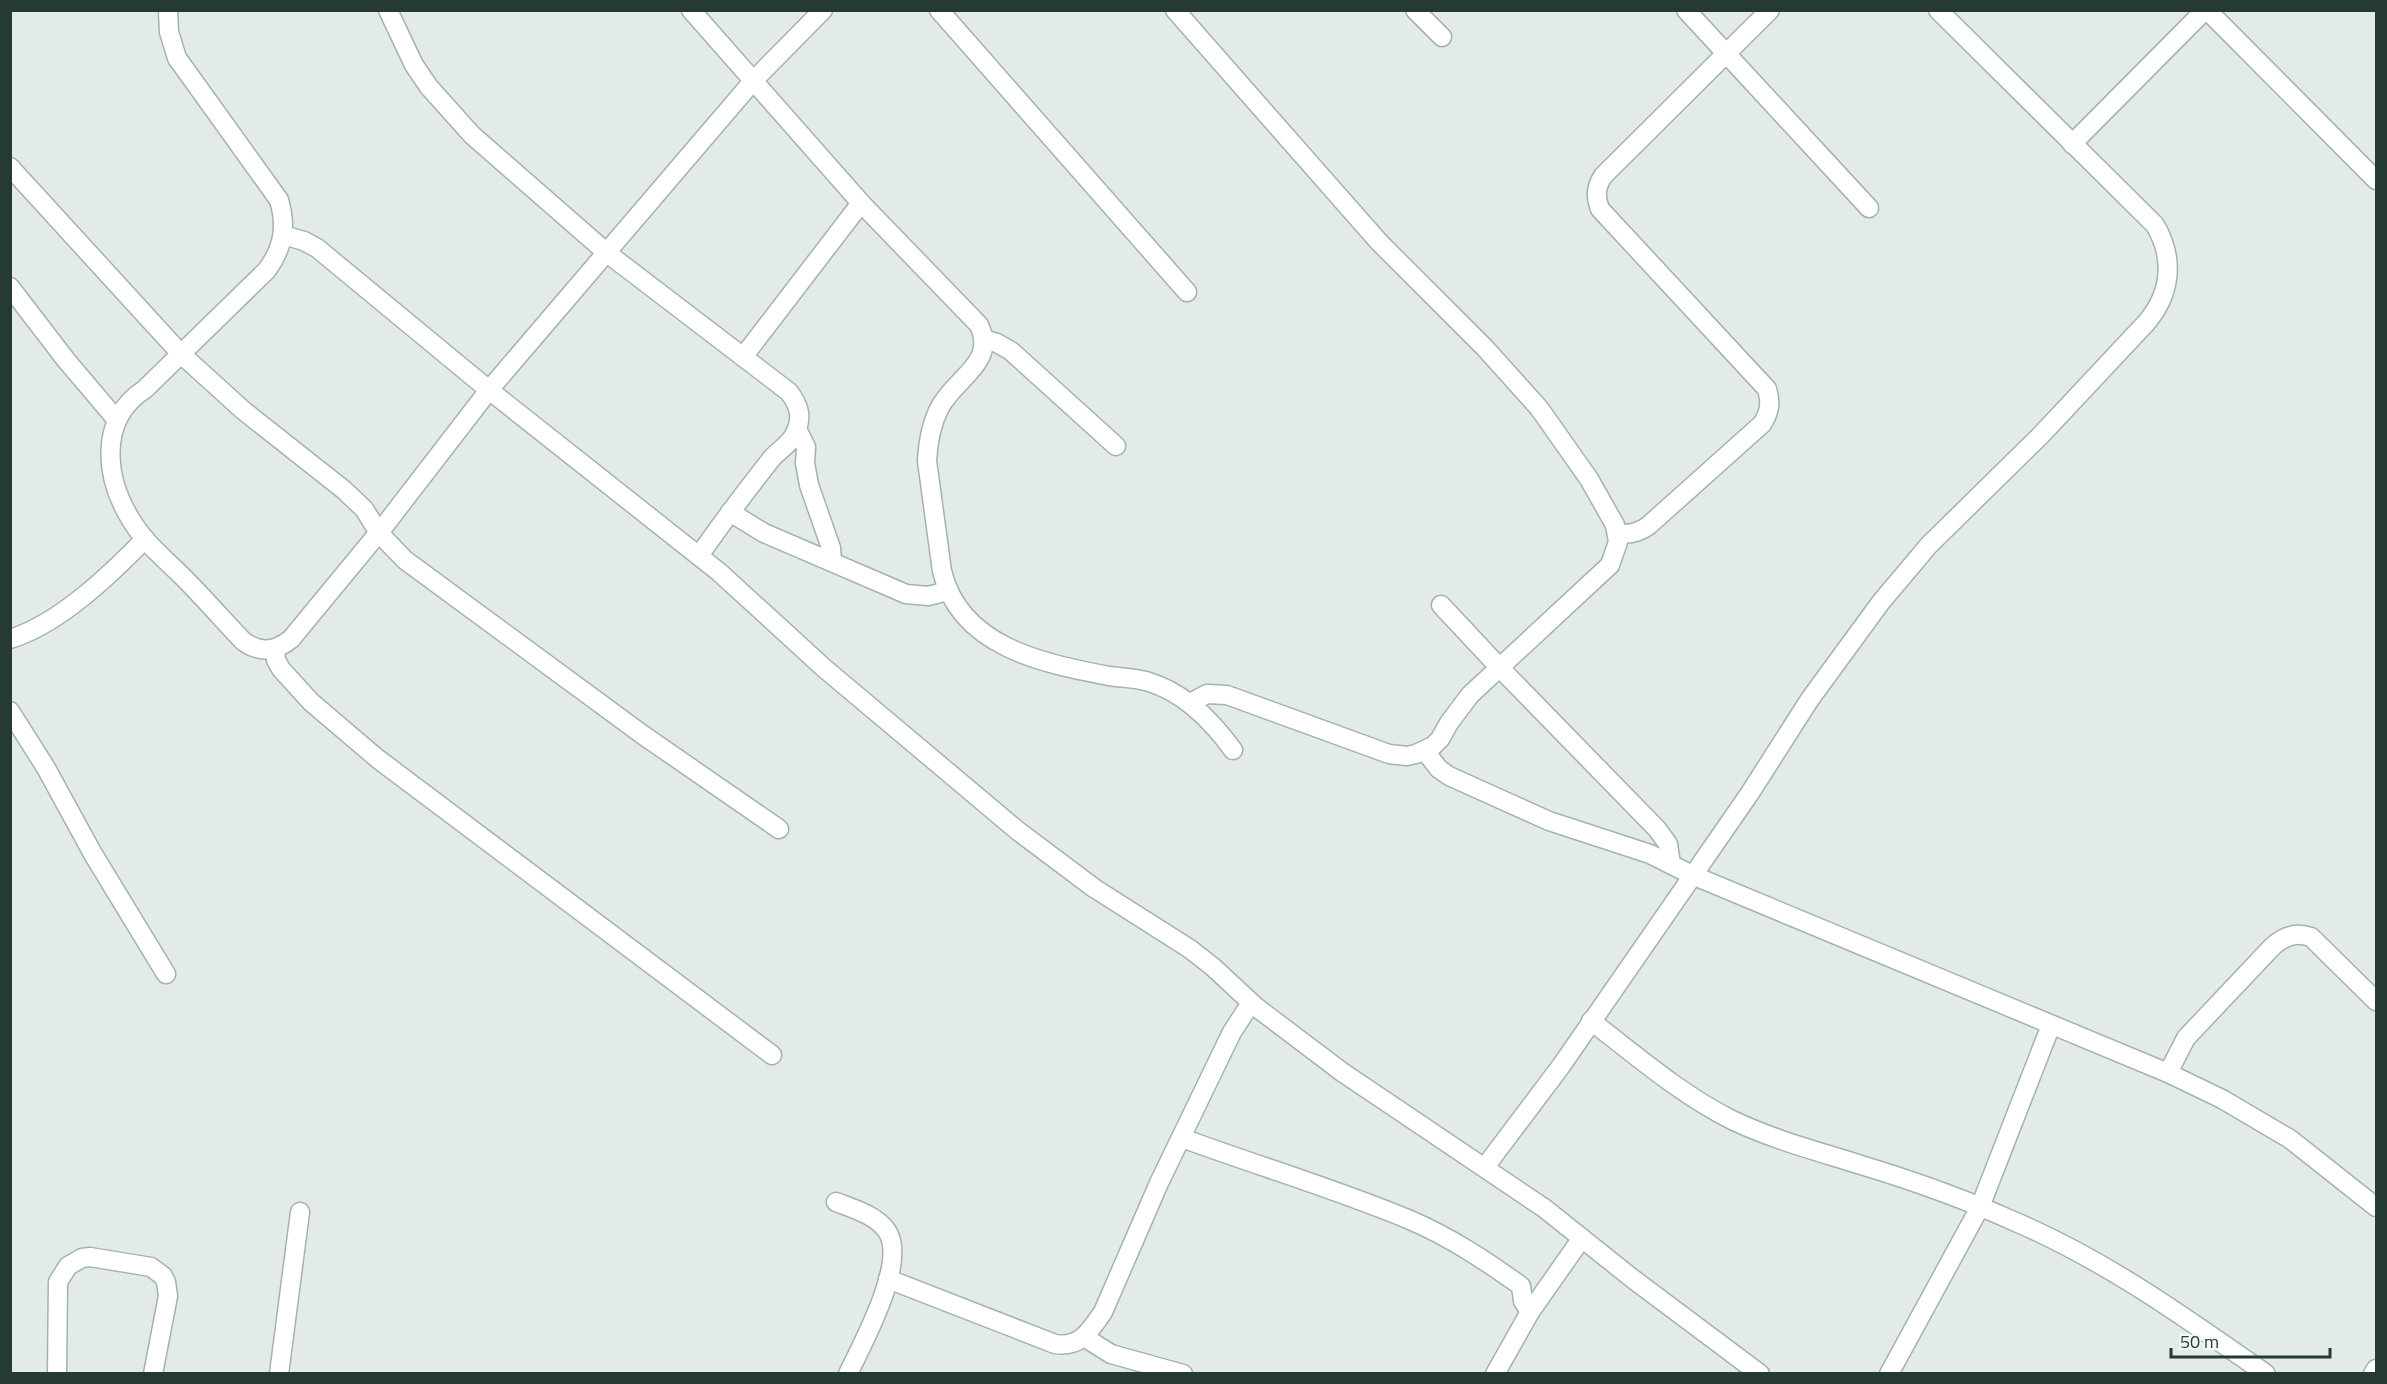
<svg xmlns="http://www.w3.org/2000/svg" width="2387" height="1384" viewBox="0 0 2387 1384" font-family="'Titillium Web',sans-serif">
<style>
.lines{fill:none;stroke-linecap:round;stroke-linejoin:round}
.minor-casing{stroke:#a5b2ad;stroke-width:21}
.minor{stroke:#fff;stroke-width:18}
</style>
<rect width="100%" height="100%" fill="#e2ebe6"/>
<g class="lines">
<defs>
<g id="minor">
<path d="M 168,10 L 169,32 L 177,58 L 279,200 C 287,227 283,248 267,270 L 145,389 C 97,420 105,480 133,523 C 146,544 166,560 183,577 C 204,598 223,620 243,641 C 259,653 275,652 291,639 L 385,525 L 489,390 L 753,81 L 823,10"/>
<path d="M 388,10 L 414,65 L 429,87 L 472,135 L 607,253 L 789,392 C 798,404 803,416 796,431 C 792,443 780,449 772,458 C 747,490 722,522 699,556"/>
<path d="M 691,10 L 861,203 L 979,325 C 997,363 956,377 940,407 C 931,424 928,442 927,461 L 942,571 C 960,647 1042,663 1109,676 C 1122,678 1137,678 1149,682 C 1185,693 1212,721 1233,750"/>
<path d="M 939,10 L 1187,292"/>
<path d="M 1175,10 L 1379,242 L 1485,348 L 1539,408 L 1589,479 L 1615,525 L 1618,542 L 1610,565 L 1470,695 L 1449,723 L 1440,739 L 1433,746 L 1416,754 L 1407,756 L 1389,754 L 1227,695 L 1207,694 L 1190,703"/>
<path d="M 1415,10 L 1442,37"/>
<path d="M 1686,10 L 1869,208"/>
<path d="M 2207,10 L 2376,180"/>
<path d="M 2072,144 L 2205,10"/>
<path d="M 10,167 L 181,354 L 244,411 L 344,490 L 364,509 L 379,533 L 405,560 L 643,735 L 779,829"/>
<path d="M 283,235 L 304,241 L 317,248 L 489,390 L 719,572 L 824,668 L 1018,831 L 1094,888 L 1190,949 L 1213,967 L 1256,1007 L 1342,1072 L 1544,1208 L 1633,1279 L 1760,1374"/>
<path d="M 10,287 L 66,360 L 116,419"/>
<path d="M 984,339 L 997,343 L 1011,351 L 1116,446"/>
<path d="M 743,357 L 861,203"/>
<path d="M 797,429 L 806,447 L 805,463 L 809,485 L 831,548 L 832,562"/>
<path d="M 730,512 L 764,533 L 906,594 L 928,596 L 948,591"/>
<path d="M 1618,533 C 1629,535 1638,533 1648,526 L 1762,424 C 1770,412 1771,402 1767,389 L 1600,209 C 1595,196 1596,187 1603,176 L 1770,10"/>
<path d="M 1441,605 L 1499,667 L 1657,829 L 1668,844 L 1671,864"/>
<path d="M 10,639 C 59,624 110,575 145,539"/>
<path d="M 275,649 L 276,660 L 281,669 L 311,702 L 378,759 L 772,1055"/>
<path d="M 10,711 L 46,768 L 93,854 L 166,974"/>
<path d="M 1425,751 L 1439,769 L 1449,776 L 1549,821 L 1650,854 L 1692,875 L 2168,1073 L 2222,1099 L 2290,1139 L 2376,1207"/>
<path d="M 1591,1021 C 1637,1056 1680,1094 1732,1120 C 1774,1140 1817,1151 1861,1165 C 1914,1181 1967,1200 2018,1223 C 2108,1262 2186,1318 2266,1374"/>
<path d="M 2168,1073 L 2186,1038 L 2273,946 C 2285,936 2296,932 2311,937 L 2376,1001"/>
<path d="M 1182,1138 C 1258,1166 1336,1189 1410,1220 C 1450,1237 1486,1261 1521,1286 L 1523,1301 L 1530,1312"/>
<path d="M 1485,1167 L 1561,1066 L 1750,793 L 1810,699 L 1881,602 L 1929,545 L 2041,435 L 2146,323 C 2171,294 2175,259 2155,225 L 1938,10"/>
<path d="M 836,1202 C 854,1209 876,1215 887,1231 C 908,1262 862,1344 848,1374"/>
<path d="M 888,1279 L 1055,1344 C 1080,1348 1090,1331 1103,1312 L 1159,1183 L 1232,1032 L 1251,1003"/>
<path d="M 1084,1337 L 1111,1354 L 1183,1374"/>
<path d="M 57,1374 L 58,1282 L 68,1266 L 82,1258 L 90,1257 L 151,1267 L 163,1276 L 166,1282 L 168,1296 L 153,1374"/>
<path d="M 279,1374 L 300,1212"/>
<path d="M 1495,1374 L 1530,1312 L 1582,1238"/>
<path d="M 1889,1374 L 1980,1207 L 2051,1025"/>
<path d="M 2373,1374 L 2376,1369"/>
</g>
</defs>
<use href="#minor" class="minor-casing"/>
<use href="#minor" class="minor"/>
</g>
<rect width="2387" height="1384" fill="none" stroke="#243a33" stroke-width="24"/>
<path d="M2171 1348v9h159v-9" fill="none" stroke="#243a33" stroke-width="3"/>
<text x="2180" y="1348" font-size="18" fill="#243a33" stroke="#f2f8f5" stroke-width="4.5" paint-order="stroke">50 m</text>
</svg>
